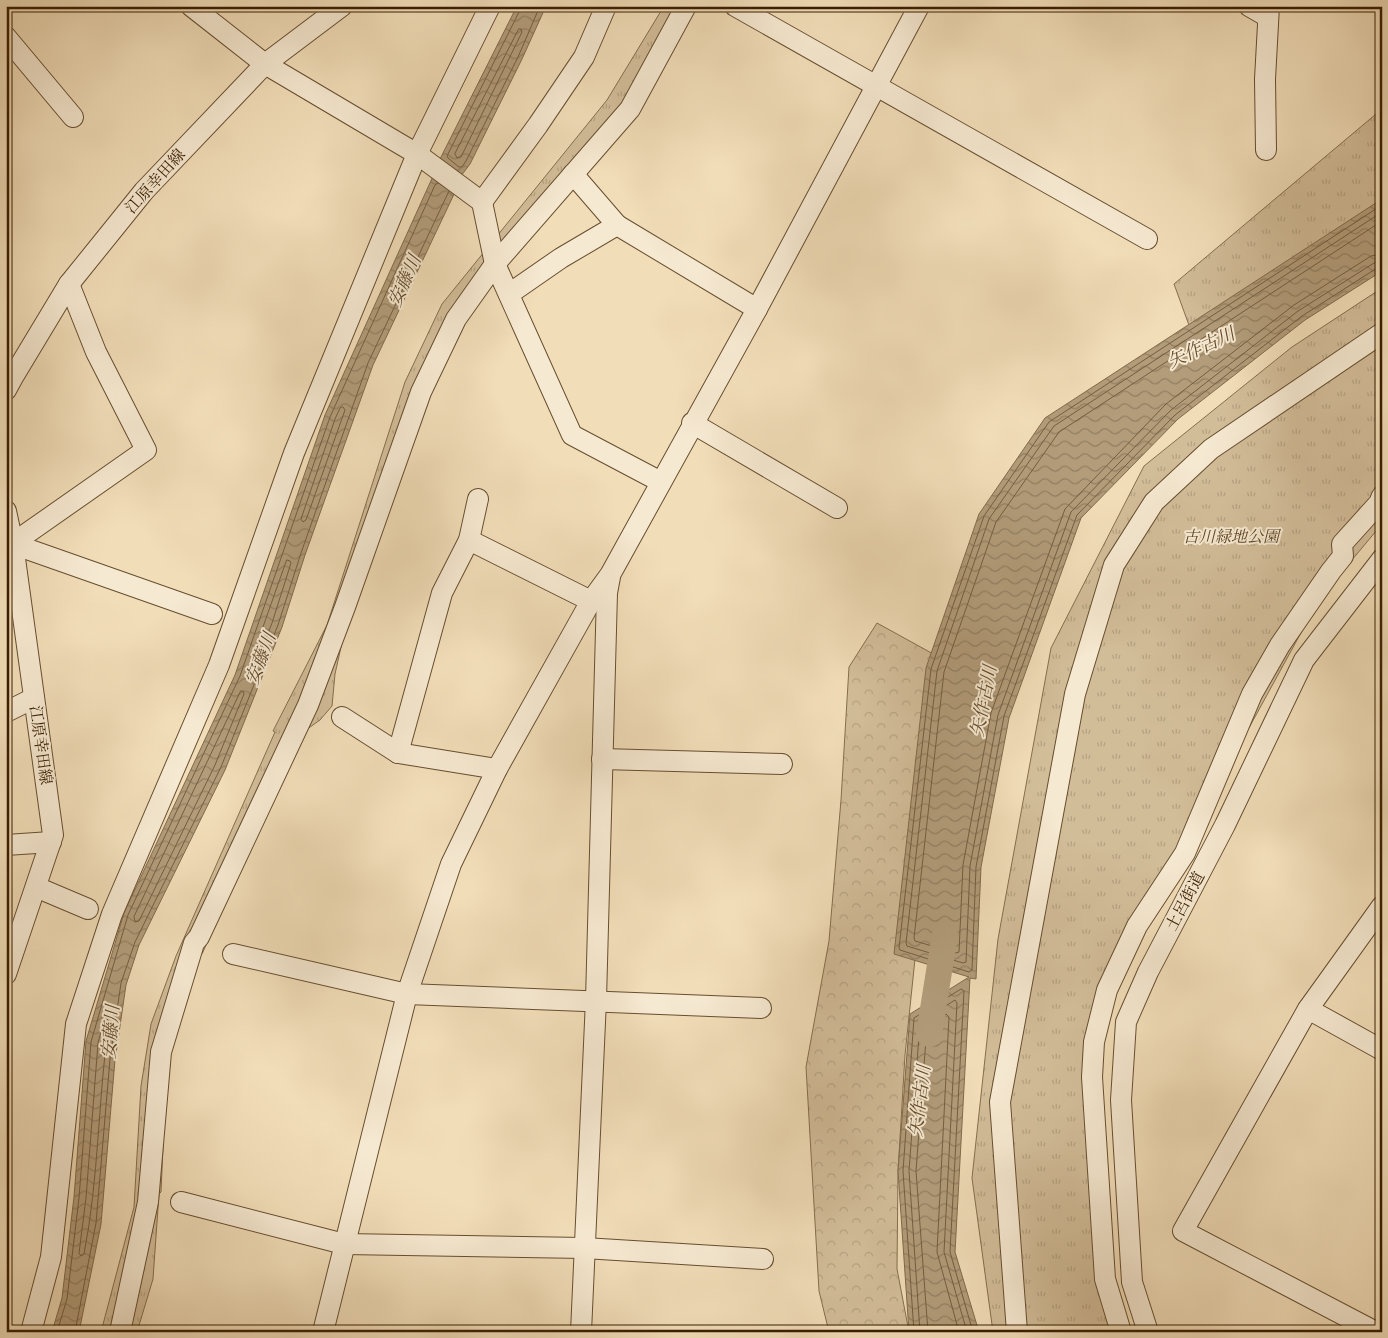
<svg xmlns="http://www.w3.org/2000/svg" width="1388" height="1338" viewBox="0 0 1388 1338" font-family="'IM FELL French Canon','Noto Serif JP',serif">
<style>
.forest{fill:url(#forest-crowns);stroke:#866e4d}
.park{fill:url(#park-tufts);stroke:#866e4d}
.water{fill:url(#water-waves);stroke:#826a4a}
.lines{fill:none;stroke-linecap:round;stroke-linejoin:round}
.shore{stroke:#765d3e;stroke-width:1}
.river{stroke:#b29c7a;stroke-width:26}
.minor-casing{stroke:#674e2f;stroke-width:22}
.minor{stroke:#f6e9d1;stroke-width:20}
.labels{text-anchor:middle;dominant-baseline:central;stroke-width:4;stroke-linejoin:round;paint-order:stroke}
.street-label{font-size:16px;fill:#391e01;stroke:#f6e9d1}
.park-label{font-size:16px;font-style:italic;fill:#5f4627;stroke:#f6e9d1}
.water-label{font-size:18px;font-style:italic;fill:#634a2b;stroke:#f6e9d1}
</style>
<defs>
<pattern id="forest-crowns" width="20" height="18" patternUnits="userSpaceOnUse" patternTransform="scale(1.25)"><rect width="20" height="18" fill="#d2bd99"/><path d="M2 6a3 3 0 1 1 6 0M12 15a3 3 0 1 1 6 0" fill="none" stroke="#b5a282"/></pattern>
<pattern id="park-tufts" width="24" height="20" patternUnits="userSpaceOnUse" patternTransform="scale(1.25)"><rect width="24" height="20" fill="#d2bd99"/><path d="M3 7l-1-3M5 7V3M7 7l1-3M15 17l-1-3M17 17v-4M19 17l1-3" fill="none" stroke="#b5a282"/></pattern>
<pattern id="water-waves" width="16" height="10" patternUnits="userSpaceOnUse" patternTransform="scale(1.25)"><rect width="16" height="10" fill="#b29c7a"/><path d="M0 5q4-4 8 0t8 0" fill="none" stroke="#927f62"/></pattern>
</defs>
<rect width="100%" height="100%" fill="#f1ddb8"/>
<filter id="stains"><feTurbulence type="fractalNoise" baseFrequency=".004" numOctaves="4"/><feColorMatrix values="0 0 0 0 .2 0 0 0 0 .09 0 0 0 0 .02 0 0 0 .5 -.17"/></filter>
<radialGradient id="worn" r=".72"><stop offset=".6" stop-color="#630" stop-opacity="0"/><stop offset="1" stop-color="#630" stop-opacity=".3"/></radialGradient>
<path class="forest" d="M 877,623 L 946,661 L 905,1055 L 898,1171 L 897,1269 L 909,1332 L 829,1332 L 819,1291 L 806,1067 L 829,941 L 841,800 L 849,667 Z"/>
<g class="park">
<path d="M 664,6 L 694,6 L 469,311 L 421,408 L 345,629 L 335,674 L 332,706 L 320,720 L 303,732 L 202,954 L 200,954 L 167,1057 L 161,1192 L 159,1194 L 153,1279 L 137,1332 L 101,1332 L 134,1207 L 141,1086 L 151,1024 L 176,956 L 275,732 L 273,731 L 327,625 L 405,382 L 442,304 L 607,100 Z"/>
<path d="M 1382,109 L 1382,220 L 1190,328 L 1174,284 Z"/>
<path d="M 1382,288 L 1382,524 L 1320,598 L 1139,929 L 1099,1040 L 1105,1262 L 1128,1332 L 993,1332 L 972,1178 L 998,939 L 1051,648 L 1144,466 L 1292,347 Z"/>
</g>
<g class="water">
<path d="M 517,6 L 546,6 L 522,59 L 470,164 L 461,176 L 440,159 Z"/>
<path d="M 434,174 L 456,190 L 373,365 L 305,555 L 282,627 L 225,770 L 139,945 L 126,985 L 115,1060 L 101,1224 L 79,1332 L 52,1332 L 62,1298 L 74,1197 L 86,1041 L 124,913 L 235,675 L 325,415 Z"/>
<path d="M 1382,199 L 1382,271 L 1305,320 L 1178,419 L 1081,518 L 1009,718 L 981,867 L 976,979 L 970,978 L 955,1252 L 979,1332 L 909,1332 L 898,1171 L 910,1014 L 969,977 L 894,954 L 926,668 L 979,514 L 1045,418 Z"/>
</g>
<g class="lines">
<g class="shore">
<path d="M 521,6 L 520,10 L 447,156 L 448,158 L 459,167 L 462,167 L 466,161 L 518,57 L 540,6"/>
<path d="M 519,29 L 521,29 L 522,32 L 461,157 L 457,158 L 455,154 Z"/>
<path d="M 1382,205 L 1049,422 L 984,516 L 931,669 L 899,948 L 900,950 L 969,972 L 972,970 L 976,867 L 1004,716 L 1077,515 L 1175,415 L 1302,316 L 1377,268 L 1382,268"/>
<path d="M 1382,212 L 1054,426 L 989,519 L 937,671 L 906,943 L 907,946 L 963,963 L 966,962 L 970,866 L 998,715 L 1071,512 L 1171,410 L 1298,311 L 1374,263 L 1382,261"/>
<path d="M 1382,221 L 1059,432 L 996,522 L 944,672 L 914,938 L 915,941 L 956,953 L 959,952 L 963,865 L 991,713 L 1065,509 L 1166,404 L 1294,305 L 1371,256 L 1382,254"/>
<path d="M 343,407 L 345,410 L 306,520 L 303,522 L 301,519 L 335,419 L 340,408 Z"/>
<path d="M 287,560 L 290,561 L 291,563 L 272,623 L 257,661 L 254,662 L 252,659 Z"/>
<path d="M 241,691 L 243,691 L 244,694 L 215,765 L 139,921 L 135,922 L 134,917 Z"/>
<path d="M 107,1019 L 109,1021 C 98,1098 99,1178 84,1254 L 81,1256 L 79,1253 L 86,1198 L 98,1043 L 104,1020 Z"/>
<path d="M 57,1332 L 67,1299 L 79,1198 L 91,1042 L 128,915 L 240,676 L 330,417 L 435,185 L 438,183"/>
<path d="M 75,1332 L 96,1223 L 110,1059 L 121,983 L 135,942 L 221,767 L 278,625 L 301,553 L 368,363 L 449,191"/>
<path d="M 914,1332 L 903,1171 L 914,1018 L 961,989 L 964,991 L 950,1252 L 973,1332"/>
<path d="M 920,1332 L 909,1171 L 920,1022 L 955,1000 L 957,1003 L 944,1252 L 967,1332"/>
<path d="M 928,1332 L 916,1171 L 927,1026 L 946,1014 L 949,1017 L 937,1252 L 959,1332"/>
</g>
<path class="river" d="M 929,1034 L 945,934"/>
<defs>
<g id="minor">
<path d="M 191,6 L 265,64 L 417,154 L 482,202 L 495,264 L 572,435 L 661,482"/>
<path d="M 735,6 L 1147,239"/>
<path d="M 1249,6 L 1268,17"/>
<path d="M 6,37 L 73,117"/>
<path d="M 1266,150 L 1265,79 L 1269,6"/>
<path d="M 482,202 L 538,125 L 584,57 L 606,6"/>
<path d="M 617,225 L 757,309"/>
<path d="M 509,294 L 561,258 L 617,225 L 573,174"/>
<path d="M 6,390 L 13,377 L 69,284 L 144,191 L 265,64 L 342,6"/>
<path d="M 692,423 L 837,508"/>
<path d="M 6,511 L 13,544 L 53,835 L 6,974"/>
<path d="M 469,540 L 591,601"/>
<path d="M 13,544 L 212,614"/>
<path d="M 6,548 L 146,450 L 96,352 L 69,284"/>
<path d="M 6,712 L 34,698"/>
<path d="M 342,717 L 398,753 L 497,769"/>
<path d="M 398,753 L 442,593 L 469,540 L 478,499"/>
<path d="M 602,759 L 782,764"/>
<path d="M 6,845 L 51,842"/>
<path d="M 36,887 L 88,909"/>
<path d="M 233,954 L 407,994 L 761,1008"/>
<path d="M 1308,1009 L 1382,1050"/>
<path d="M 181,1202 L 344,1244 L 584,1248 L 763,1259"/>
<path d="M 31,1332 L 51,1257 L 76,1024 L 112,914 L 219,665 L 294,453 L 417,154 L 490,6"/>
<path d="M 120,1332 L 148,1202 L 161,1052 L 194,943 L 199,937 L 308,705 L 345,607 L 421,392 L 456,319 L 495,264 L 630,109 L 686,6"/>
<path d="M 323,1332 L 407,994 L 451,864 L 497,769 L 591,601 L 610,575 L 757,309 L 919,6"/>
<path d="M 581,1332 L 596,1000 L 607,593 L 610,577"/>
<path d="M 1017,1332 L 1000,1102 L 1075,694 L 1114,565 L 1154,502 L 1211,449 L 1382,333"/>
<path d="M 1121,1332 L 1105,1279 L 1092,1077 L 1094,1042 L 1107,990 L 1137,926 L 1185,853 L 1252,694 L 1280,645 L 1331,571 L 1343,556 L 1342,544 L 1379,503 L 1382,496"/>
<path d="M 1148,1332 L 1132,1282 L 1121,1100 L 1126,1022 L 1148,972 L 1225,825 L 1304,660 L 1382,559"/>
<path d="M 1376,1332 L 1183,1231 L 1308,1009 L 1382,906"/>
</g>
</defs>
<use href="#minor" class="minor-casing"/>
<use href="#minor" class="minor"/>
</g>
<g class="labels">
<g class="street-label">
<text transform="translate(155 181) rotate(-48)">江原幸田線</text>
<text transform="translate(41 745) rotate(82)">江原幸田線</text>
<text transform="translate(1185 901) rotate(-62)">土呂街道</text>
</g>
<g class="park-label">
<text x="1231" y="536">古川緑地公園</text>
</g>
<g class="water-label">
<text transform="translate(405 281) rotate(-66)">安藤川</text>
<text transform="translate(1201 348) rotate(-25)">矢作古川</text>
<text transform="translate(261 659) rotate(-69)">安藤川</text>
<text transform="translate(984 701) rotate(-79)">矢作古川</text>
<text transform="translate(111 1032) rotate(-85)">安藤川</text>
<text transform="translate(920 1101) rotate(-83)">矢作古川</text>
</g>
</g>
<rect width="1388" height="1338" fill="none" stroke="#f1ddb8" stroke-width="25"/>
<rect x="8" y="8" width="1373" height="1323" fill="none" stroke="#391e01" stroke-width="2.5"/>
<rect x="12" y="12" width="1363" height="1313" fill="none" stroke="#391e01"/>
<rect width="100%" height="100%" filter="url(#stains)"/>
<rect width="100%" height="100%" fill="url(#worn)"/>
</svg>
